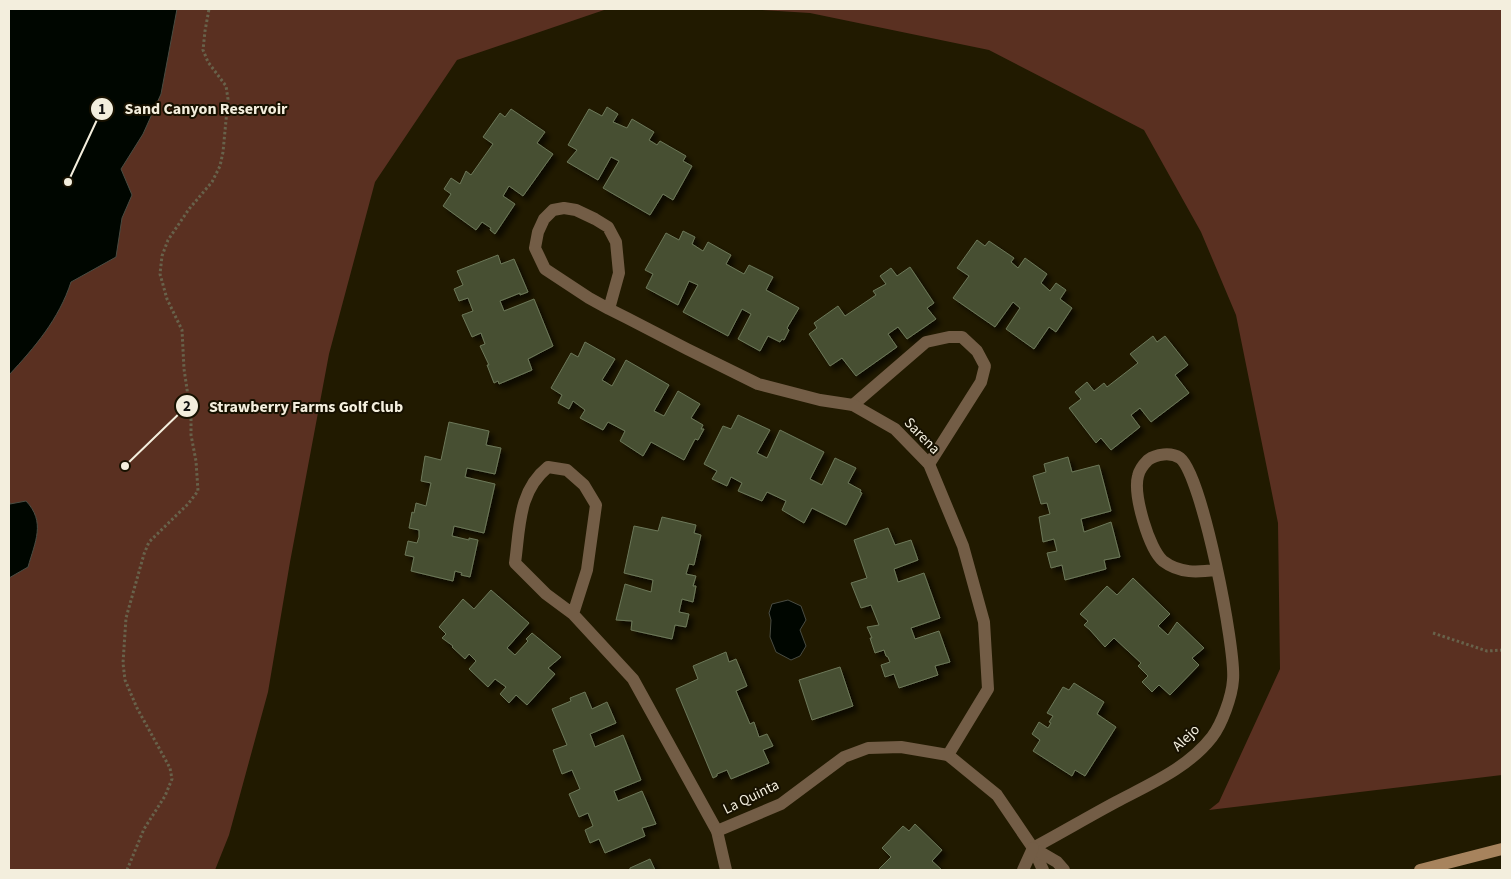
<svg xmlns="http://www.w3.org/2000/svg" width="1511" height="879" viewBox="0 0 1511 879" font-family="'Source Sans 3',sans-serif">
<style>
.green{fill:#5a3021}
.water{fill:#000600;stroke:#494c42}
.building{fill:#465033;stroke:#6d7859;filter:url(#shadow)}
.lines{fill:none;stroke-linecap:round;stroke-linejoin:round}
.path{stroke:#68624b;stroke-width:3;stroke-dasharray:2.5 2.5;stroke-linecap:butt}
.lane{stroke:#735d46;stroke-width:12}
.street{stroke:#735d46;stroke-width:12}
.secondary{stroke:#a7835d;stroke-width:12}
.labels{text-anchor:middle;dominant-baseline:central;stroke-width:4;stroke-linejoin:round;paint-order:stroke}
.street-label{font-size:15px;fill:#f3eedd;stroke:#171100}
.leader{fill:none;stroke:#f3eedd;stroke-width:2}
.callout-dot{fill:#f3eedd;stroke:#171100;stroke-width:2}
.mark-label{font-size:15px;text-anchor:middle;font-weight:bold;fill:#111}
.callout-label{font-size:16px;text-anchor:middle;font-weight:bold;fill:#f3eedd;stroke:#171100;stroke-width:4;stroke-linejoin:round;paint-order:stroke}
</style>
<defs>
<filter id="shadow"><feDropShadow dx="4.5" dy="4.5" stdDeviation="2.5" flood-color="#0009"/></filter>
</defs>
<rect width="100%" height="100%" fill="#211a00"/>
<g class="green">
<path d="M 9,9 L 607,9 L 457,60 L 375,182 L 329,354 L 290,562 L 268,692 L 229,835 L 215,870 L 9,870 Z"/>
<path d="M 748,9 L 1502,9 L 1502,775 L 1209,810 L 1219,802 L 1280,669 L 1278,523 L 1236,315 L 1201,232 L 1144,130 L 989,50 L 810,13 Z"/>
</g>
<g class="water">
<path d="M 9,9 L 177,9 L 161,94 L 143,134 L 121,169 L 132,195 L 122,218 L 116,257 L 71,282 C 59,319 35,347 9,375 Z"/>
<path d="M 9,498 L 10,504 L 26,501 C 46,522 35,542 28,567 L 9,578 Z"/>
<path d="M 788,600 L 801,606 L 806,620 L 800,630 L 806,646 L 800,656 L 791,660 L 776,652 L 770,637 L 771,620 L 769,613 L 772,604 Z"/>
</g>
<g class="building">
<path d="M 607,107 L 618,114 L 613,122 L 627,128 L 632,119 L 654,132 L 649,140 L 657,145 L 660,141 L 686,156 L 683,161 L 692,166 L 673,200 L 663,194 L 650,215 L 603,188 L 619,161 L 611,157 L 598,180 L 567,162 L 577,150 L 568,145 L 589,109 L 602,116 Z"/>
<path d="M 511,109 L 545,132 L 537,143 L 553,154 L 523,196 L 509,186 L 503,196 L 515,204 L 495,234 L 490,230 L 491,228 L 482,222 L 476,230 L 443,206 L 451,194 L 444,189 L 451,178 L 460,184 L 466,171 L 471,175 L 493,144 L 483,137 L 500,113 L 505,117 Z"/>
<path d="M 683,231 L 695,237 L 692,244 L 703,251 L 708,242 L 731,255 L 726,264 L 744,274 L 749,265 L 773,277 L 766,290 L 799,308 L 787,328 L 789,330 L 784,340 L 782,339 L 780,342 L 768,336 L 760,351 L 738,339 L 751,314 L 742,309 L 728,336 L 683,312 L 698,285 L 689,281 L 678,305 L 646,288 L 653,274 L 645,270 L 666,233 L 679,240 Z"/>
<path d="M 977,240 L 985,246 L 989,241 L 1014,258 L 1011,262 L 1018,268 L 1025,258 L 1047,274 L 1041,283 L 1050,291 L 1056,283 L 1066,290 L 1060,299 L 1072,308 L 1056,332 L 1049,327 L 1034,349 L 1006,329 L 1020,308 L 1013,302 L 995,327 L 953,298 L 969,276 L 957,268 Z"/>
<path d="M 498,255 L 501,264 L 514,259 L 528,292 L 520,295 L 520,293 L 500,301 L 504,311 L 534,299 L 553,346 L 528,359 L 532,370 L 499,384 L 498,381 L 494,383 L 487,365 L 489,365 L 480,346 L 485,344 L 481,333 L 472,337 L 462,315 L 473,311 L 468,298 L 459,301 L 454,289 L 463,285 L 457,271 Z"/>
<path d="M 910,267 L 934,303 L 927,308 L 936,319 L 907,339 L 898,327 L 888,334 L 897,347 L 856,376 L 842,358 L 830,366 L 809,334 L 817,328 L 814,323 L 838,306 L 845,316 L 876,295 L 873,291 L 886,284 L 880,276 L 891,268 L 897,276 Z"/>
<path d="M 1153,336 L 1157,342 L 1165,336 L 1188,365 L 1175,375 L 1189,393 L 1151,422 L 1140,408 L 1131,415 L 1140,427 L 1111,450 L 1101,438 L 1096,443 L 1069,408 L 1081,399 L 1075,392 L 1087,382 L 1094,391 L 1104,383 L 1107,387 L 1138,363 L 1130,354 Z"/>
<path d="M 585,342 L 615,359 L 602,380 L 612,386 L 626,360 L 669,385 L 654,411 L 664,416 L 678,391 L 700,404 L 691,418 L 703,425 L 701,429 L 704,429 L 698,440 L 695,439 L 684,460 L 651,442 L 643,456 L 620,441 L 625,431 L 608,422 L 603,430 L 580,418 L 585,410 L 573,401 L 569,409 L 558,403 L 562,395 L 551,388 L 571,353 L 578,357 Z"/>
<path d="M 738,415 L 770,430 L 757,453 L 767,458 L 780,430 L 824,452 L 810,479 L 822,485 L 835,458 L 856,468 L 848,483 L 861,490 L 860,492 L 862,493 L 846,525 L 812,508 L 804,523 L 782,510 L 786,501 L 767,492 L 762,501 L 738,491 L 742,483 L 731,477 L 727,486 L 712,479 L 717,471 L 704,464 L 723,426 L 731,429 Z"/>
<path d="M 449,422 L 489,431 L 486,445 L 501,448 L 495,474 L 467,468 L 465,477 L 495,484 L 484,533 L 454,526 L 452,536 L 469,540 L 469,538 L 478,540 L 470,577 L 461,575 L 462,573 L 455,571 L 453,581 L 411,571 L 414,557 L 405,555 L 408,541 L 417,543 L 419,537 L 419,530 L 409,528 L 412,512 L 414,513 L 416,503 L 426,506 L 431,483 L 421,481 L 425,456 L 441,460 Z"/>
<path d="M 1068,457 L 1072,472 L 1099,465 L 1111,511 L 1081,519 L 1084,532 L 1111,522 L 1120,557 L 1104,560 L 1106,569 L 1065,580 L 1062,565 L 1051,568 L 1047,553 L 1057,551 L 1054,539 L 1043,542 L 1039,517 L 1050,514 L 1047,503 L 1041,504 L 1033,476 L 1046,472 L 1044,464 Z"/>
<path d="M 662,517 L 696,525 L 694,533 L 701,535 L 694,565 L 689,564 L 686,574 L 696,576 L 693,586 L 696,586 L 693,602 L 682,599 L 679,612 L 689,614 L 686,627 L 675,625 L 672,639 L 631,630 L 632,621 L 616,620 L 625,584 L 651,592 L 653,580 L 624,573 L 634,526 L 658,531 Z"/>
<path d="M 888,528 L 895,545 L 911,540 L 918,560 L 894,569 L 898,582 L 924,573 L 940,618 L 911,628 L 915,639 L 939,631 L 950,662 L 935,666 L 938,675 L 899,688 L 894,674 L 885,677 L 881,665 L 890,662 L 888,657 L 886,656 L 884,650 L 875,653 L 870,638 L 872,638 L 867,627 L 879,625 L 871,605 L 861,608 L 851,583 L 867,578 L 854,540 Z"/>
<path d="M 1133,578 L 1170,614 L 1158,626 L 1168,635 L 1177,622 L 1204,648 L 1192,658 L 1199,665 L 1170,695 L 1159,685 L 1152,692 L 1142,682 L 1148,676 L 1138,666 L 1141,663 L 1114,638 L 1105,647 L 1090,630 L 1084,625 L 1088,621 L 1080,614 L 1107,586 L 1117,595 Z"/>
<path d="M 491,590 L 529,623 L 507,648 L 515,655 L 528,641 L 526,639 L 532,633 L 561,657 L 548,668 L 555,674 L 527,705 L 516,695 L 509,703 L 500,694 L 506,687 L 495,679 L 488,687 L 469,669 L 476,661 L 469,654 L 465,659 L 452,647 L 453,646 L 442,638 L 446,634 L 439,627 L 463,599 L 474,609 Z"/>
<path d="M 726,652 L 729,662 L 736,659 L 747,686 L 736,691 L 750,724 L 754,722 L 759,737 L 767,734 L 773,746 L 763,750 L 769,763 L 731,779 L 727,770 L 717,774 L 717,776 L 713,778 L 676,689 L 698,679 L 693,666 Z"/>
<path d="M 840,667 L 853,706 L 812,720 L 799,680 Z"/>
<path d="M 1074,683 L 1104,702 L 1097,714 L 1116,727 L 1085,776 L 1075,770 L 1072,776 L 1033,751 L 1040,740 L 1032,734 L 1039,722 L 1048,728 L 1051,723 L 1049,722 L 1053,716 L 1047,713 L 1063,687 L 1069,690 Z"/>
<path d="M 585,692 L 592,709 L 607,702 L 616,723 L 590,734 L 595,747 L 623,735 L 641,780 L 614,791 L 618,801 L 642,791 L 656,824 L 642,828 L 645,836 L 605,853 L 599,839 L 590,843 L 585,830 L 593,826 L 588,813 L 579,817 L 569,794 L 580,789 L 572,770 L 562,774 L 553,750 L 567,745 L 552,709 L 571,701 L 570,698 Z"/>
<path d="M 915,824 L 942,850 L 932,861 L 942,870 L 878,870 L 891,857 L 882,848 L 903,826 L 909,831 Z"/>
<path d="M 650,859 L 655,870 L 628,870 L 630,869 L 630,868 Z"/>
</g>
<g class="lines">
<g class="path">
<path d="M 1433,633 L 1487,651 L 1502,650"/>
<path d="M 127,870 L 144,829 L 165,796 L 172,779 L 170,768 L 137,708 L 125,680 L 123,663 L 126,618 L 144,554 L 149,542 L 188,504 L 198,491 L 196,461 L 191,435 L 191,416 L 184,369 L 182,330 L 167,299 L 160,274 L 162,256 L 168,240 L 189,209 L 212,182 L 220,166 L 223,152 L 228,99 L 226,86 L 208,62 L 203,50 L 205,31 L 209,9"/>
</g>
<path class="lane" d="M 853,405 L 926,342 L 949,337 L 962,337 L 977,351 L 985,366 L 981,382 L 929,464"/>
<g class="street">
<path d="M 609,309 L 619,273 L 616,242 L 608,227 L 595,219 L 576,210 L 564,208 L 553,210 L 544,219 L 538,232 L 535,248 L 545,269 L 589,298 L 609,309 L 627,318 L 687,349 L 758,384 L 820,400 L 853,405 L 895,429 L 929,464 L 963,546 L 984,622 L 988,689 L 948,755"/>
<path d="M 573,614 L 587,570 L 596,505 L 584,485 L 567,470 L 548,467 C 518,491 520,527 515,563 L 546,594 L 573,614 L 633,679 L 717,831 L 726,870"/>
<path d="M 717,831 L 781,804 L 844,757 L 868,748 L 901,747 L 948,755 L 997,795 L 1033,848 L 1043,870"/>
<path d="M 1033,848 C 1061,833 1088,817 1116,802 C 1150,784 1188,768 1212,737 C 1222,724 1232,696 1233,680 C 1236,649 1202,475 1180,458 C 1171,452 1156,454 1148,460 C 1144,464 1139,471 1138,476 C 1133,495 1149,549 1163,561 C 1180,574 1198,572 1217,570"/>
<path d="M 1033,848 L 1057,862 L 1064,870"/>
<path d="M 1023,870 L 1033,848"/>
</g>
<path class="secondary" d="M 1420,870 L 1502,849"/>
</g>
<g class="labels">
<g class="street-label">
<text transform="translate(922 436) rotate(46)">Sarena</text>
<text transform="translate(1186 738) rotate(-44)">Alejo</text>
<text transform="translate(751 797) rotate(-26)">La Quinta</text>
</g>
</g>
<path class="leader" d="M68 182L102 109M125 466L187 406"/>
<g class="callout-dot">
<circle cx="68" cy="182" r="5"/>
<circle cx="125" cy="466" r="5"/>
<circle cx="102" cy="109" r="12"/>
<circle cx="187" cy="406" r="12"/>
</g>
<g class="mark-label">
<text x="102" y="114">1</text>
<text x="187" y="411">2</text>
</g>
<g class="callout-label">
<text x="206" y="114">Sand Canyon Reservoir</text>
<text x="306" y="412">Strawberry Farms Golf Club</text>
</g>
<rect width="1511" height="879" fill="none" stroke="#f3eedd" stroke-width="20"/>
</svg>
